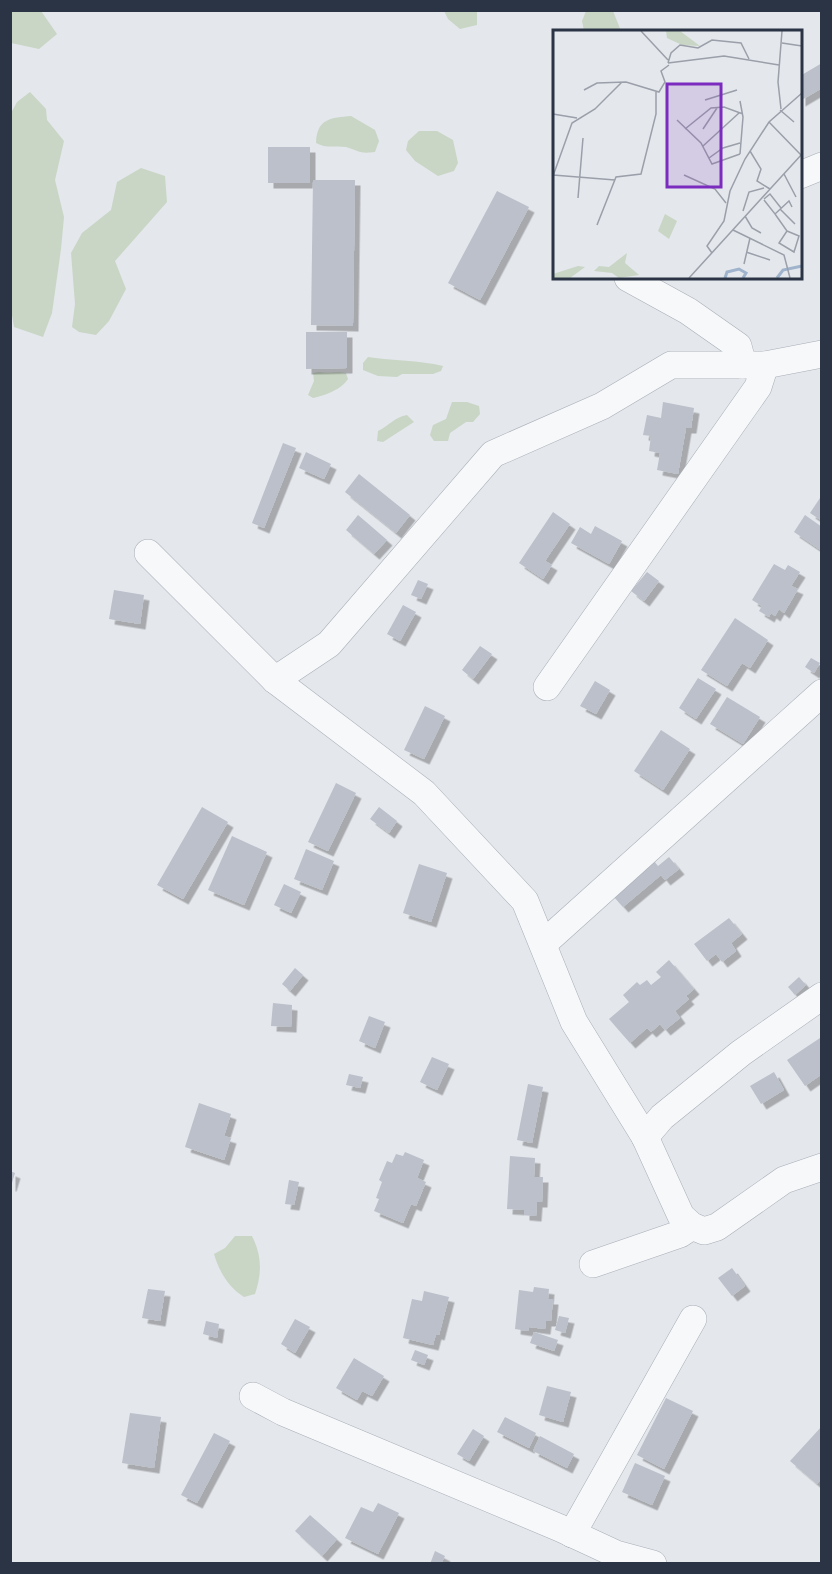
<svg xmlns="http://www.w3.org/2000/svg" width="832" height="1574" viewBox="0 0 832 1574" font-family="'Fira Sans Condensed',sans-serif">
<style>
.green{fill:#c9d6c5}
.building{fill:#bbc0ca;filter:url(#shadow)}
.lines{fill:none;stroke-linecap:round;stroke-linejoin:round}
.minor-casing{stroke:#a9aeb7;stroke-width:28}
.minor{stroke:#f7f8fa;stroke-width:27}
.inset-river{fill:none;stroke:#9fb4cc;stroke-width:3}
.inset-road{fill:none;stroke:#9a9fa9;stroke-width:1.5}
.view{fill:#7b2cbf;fill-opacity:0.15;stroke:#7b2cbf;stroke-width:3}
.inset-edge{fill:none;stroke:#2b3445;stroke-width:3}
</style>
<defs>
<filter id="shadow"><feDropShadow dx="5.5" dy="5.5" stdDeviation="0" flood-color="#0004"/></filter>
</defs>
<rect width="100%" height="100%" fill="#e4e7ec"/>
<g class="green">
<path d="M 11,10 L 41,11 L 57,34 L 39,49 L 11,43 Z"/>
<path d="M 444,11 L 477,11 L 477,25 L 460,29 L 448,19 Z"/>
<path d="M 586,11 L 613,11 L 621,31 L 584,31 L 582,21 Z"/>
<path d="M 30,92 L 46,109 L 47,120 L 64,141 L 55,180 L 64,217 L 61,249 L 52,313 L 43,337 L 14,327 L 11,309 L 11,113 L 17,102 Z"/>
<path d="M 351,116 L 375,130 L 379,141 L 375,152 C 359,154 360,151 346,147 C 335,145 327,149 316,143 C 317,118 331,118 351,116 Z"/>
<path d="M 419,131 L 437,131 L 453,140 L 458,163 L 454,171 L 438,176 L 415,161 L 406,150 L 408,141 Z"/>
<path d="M 141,168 L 165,176 L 167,202 L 115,261 L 126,289 L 109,321 L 96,335 L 79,332 L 72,327 L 75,304 L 71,253 L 82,233 L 111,210 L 117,182 Z"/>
<path d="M 368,357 C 393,361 419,360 443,366 L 441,371 L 433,374 L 402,374 L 397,377 L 378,376 L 363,370 L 363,363 Z"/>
<path d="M 319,372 C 329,374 337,371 346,373 L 348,379 C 342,389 324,396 313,398 L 308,395 L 314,381 L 313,373 Z"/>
<path d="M 452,402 L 467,402 L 479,406 L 480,414 L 473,422 L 466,422 L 450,433 L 448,441 L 434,441 L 430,435 L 433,425 L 446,419 Z"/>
<path d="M 407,415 L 414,422 L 383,442 L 377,441 L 378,431 C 390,425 395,417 407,415 Z"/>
<path d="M 235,1236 L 252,1236 C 262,1256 262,1273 255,1294 L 244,1297 C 228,1287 219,1271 214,1254 L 225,1248 Z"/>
</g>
<g class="building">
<path d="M 822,63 L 822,88 L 800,101 L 800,76 Z"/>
<rect x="268" y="147" width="42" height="36"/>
<path d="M 313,180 L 355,180 L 353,326 L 311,325 Z"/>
<path d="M 497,191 L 529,207 L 480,300 L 448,283 Z"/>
<path d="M 306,332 L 347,332 L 347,368 L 306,369 Z"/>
<path d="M 663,402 L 694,408 L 691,428 L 686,428 L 678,474 L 657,470 L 660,453 L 649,451 L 651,436 L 643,435 L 647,415 L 661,418 Z"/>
<path d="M 283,443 L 296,448 L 264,528 L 252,523 Z"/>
<path d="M 306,452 L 331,464 L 324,479 L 299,468 Z"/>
<path d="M 359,474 L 410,515 L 396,533 L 345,492 Z"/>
<path d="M 822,495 L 822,521 L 810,513 Z"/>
<path d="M 553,512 L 570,524 L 545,561 L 552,565 L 543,579 L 519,563 Z"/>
<path d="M 358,515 L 387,540 L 374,554 L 346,530 Z"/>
<path d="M 805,515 L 822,527 L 822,551 L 794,532 Z"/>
<path d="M 595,526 L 622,541 L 609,564 L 571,543 L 580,527 L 591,534 Z"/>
<path d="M 774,564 L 785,570 L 788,565 L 800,572 L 791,586 L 798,589 L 784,613 L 779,609 L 775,616 L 771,613 L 769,617 L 759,611 L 762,606 L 752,600 Z"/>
<path d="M 647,572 L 659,581 L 644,601 L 631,591 Z"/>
<path d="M 418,580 L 428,584 L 421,599 L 411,595 Z"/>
<path d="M 114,590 L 144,595 L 140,624 L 109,619 Z"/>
<path d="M 403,605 L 416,612 L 400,641 L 387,634 Z"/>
<path d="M 735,618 L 768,640 L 750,668 L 742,663 L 727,686 L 701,670 Z"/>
<path d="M 480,646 L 492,654 L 473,679 L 462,670 Z"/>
<path d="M 811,658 L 820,663 L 814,673 L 805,667 Z"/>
<path d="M 698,678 L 716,689 L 696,719 L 679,708 Z"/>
<path d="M 595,681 L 610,690 L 596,714 L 580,706 Z"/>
<path d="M 727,697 L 760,717 L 743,744 L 710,724 Z"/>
<path d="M 425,706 L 445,716 L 424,759 L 404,750 Z"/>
<path d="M 661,730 L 690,749 L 663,790 L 634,771 Z"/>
<path d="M 336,783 L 356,793 L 328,851 L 308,842 Z"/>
<path d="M 202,807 L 228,822 L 183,899 L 157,885 Z"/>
<path d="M 379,807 L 397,821 L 389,833 L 370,819 Z"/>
<path d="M 232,836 L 267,852 L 244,905 L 208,890 Z"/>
<path d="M 306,849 L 334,861 L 322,890 L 294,879 Z"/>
<path d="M 669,857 L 679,869 L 665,880 L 661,875 L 623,907 L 613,896 L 654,861 L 658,866 Z"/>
<path d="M 419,864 L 447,873 L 431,922 L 403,913 Z"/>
<path d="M 284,884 L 301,892 L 291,913 L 274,905 Z"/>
<path d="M 729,918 L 742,934 L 731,943 L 736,951 L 722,962 L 716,954 L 707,961 L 694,944 Z"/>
<path d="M 669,960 L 694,989 L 686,996 L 689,999 L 675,1011 L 680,1018 L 665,1030 L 660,1024 L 651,1032 L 647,1028 L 630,1043 L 609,1019 L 629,1002 L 623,995 L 637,982 L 640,985 L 647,980 L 651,985 L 661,977 L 656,972 Z"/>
<path d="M 295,968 L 303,975 L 290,991 L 282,984 Z"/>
<path d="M 799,977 L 806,985 L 795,995 L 788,987 Z"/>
<path d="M 273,1003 L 292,1005 L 291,1027 L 271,1026 Z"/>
<path d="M 369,1016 L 385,1022 L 375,1048 L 359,1041 Z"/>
<path d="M 820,1038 L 822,1040 L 822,1074 L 805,1086 L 787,1060 Z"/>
<path d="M 432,1057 L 449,1064 L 437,1090 L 420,1082 Z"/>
<path d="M 774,1072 L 784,1090 L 761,1104 L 750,1086 Z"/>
<path d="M 349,1074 L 363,1077 L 360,1088 L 346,1085 Z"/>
<path d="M 528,1084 L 543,1087 L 532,1143 L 517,1140 Z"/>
<path d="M 199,1103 L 231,1114 L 224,1136 L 231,1138 L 224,1160 L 185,1147 Z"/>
<path d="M 405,1152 L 424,1160 L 417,1178 L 426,1182 L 416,1206 L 411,1204 L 403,1223 L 374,1211 L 379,1199 L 376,1198 L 382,1182 L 379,1180 L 387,1161 L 392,1163 L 396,1154 L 403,1156 Z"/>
<path d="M 510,1156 L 535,1158 L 534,1177 L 543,1177 L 542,1202 L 537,1202 L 536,1216 L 524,1215 L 524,1210 L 507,1209 Z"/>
<path d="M 10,1171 L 15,1173 L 11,1186 L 10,1186 Z"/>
<path d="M 289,1180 L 299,1182 L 294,1205 L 285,1204 Z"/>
<path d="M 732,1268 L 745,1286 L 732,1296 L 718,1278 Z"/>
<path d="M 534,1287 L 549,1289 L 548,1299 L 553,1299 L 551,1321 L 546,1321 L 545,1329 L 529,1327 L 528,1331 L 515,1329 L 519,1290 L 533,1292 Z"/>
<path d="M 148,1289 L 165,1291 L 160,1321 L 142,1318 Z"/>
<path d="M 424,1291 L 449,1297 L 439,1335 L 436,1334 L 433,1345 L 403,1338 L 412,1299 L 422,1301 Z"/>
<path d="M 559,1316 L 569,1318 L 565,1333 L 555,1330 Z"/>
<path d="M 295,1319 L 310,1327 L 295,1353 L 281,1344 Z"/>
<path d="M 206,1321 L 219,1324 L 217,1338 L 203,1334 Z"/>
<path d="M 534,1332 L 558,1340 L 554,1351 L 530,1343 Z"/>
<path d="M 415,1350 L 428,1355 L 424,1365 L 411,1360 Z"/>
<path d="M 354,1358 L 384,1376 L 372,1396 L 362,1391 L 357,1400 L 336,1388 Z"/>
<path d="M 547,1386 L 571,1392 L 563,1422 L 539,1415 Z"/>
<path d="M 666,1398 L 693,1411 L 664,1469 L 637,1455 Z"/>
<path d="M 130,1413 L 161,1417 L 154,1468 L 122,1463 Z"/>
<path d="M 505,1417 L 536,1433 L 529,1448 L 497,1432 Z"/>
<path d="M 822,1426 L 822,1478 L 817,1484 L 790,1461 Z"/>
<path d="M 473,1429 L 484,1436 L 469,1461 L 457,1454 Z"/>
<path d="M 214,1433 L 230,1441 L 197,1503 L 181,1495 Z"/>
<path d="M 540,1436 L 574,1454 L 567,1468 L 533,1451 Z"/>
<path d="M 635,1463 L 665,1476 L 652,1505 L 622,1492 Z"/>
<path d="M 378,1503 L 399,1513 L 378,1554 L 345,1538 L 361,1507 L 373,1512 Z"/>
<path d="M 310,1515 L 337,1539 L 322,1556 L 295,1531 Z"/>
<path d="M 435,1551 L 445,1556 L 441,1564 L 430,1564 Z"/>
</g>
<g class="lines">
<defs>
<g id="minor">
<path d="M 800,175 L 822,166"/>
<path d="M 628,278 L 688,311 L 738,346 L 743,365"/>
<path d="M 148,553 L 275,680 L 424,793 L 525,901 L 574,1022 L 645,1137 L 681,1216 L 692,1226 L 704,1231 L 717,1227 L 784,1180 L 822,1167"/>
<path d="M 275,680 L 329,644 L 493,454 L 602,406 L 671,365 L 765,365 L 822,354"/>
<path d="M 547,687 L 758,387 L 765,365"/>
<path d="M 543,944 L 822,693"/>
<path d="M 645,1137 L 662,1117 L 741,1053 L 822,996"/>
<path d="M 593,1264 L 680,1234 L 692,1226"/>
<path d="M 253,1396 L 283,1412 L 560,1528 L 616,1554 L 653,1564"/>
<path d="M 572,1534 L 693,1319"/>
</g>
</defs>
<use href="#minor" class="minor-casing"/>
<use href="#minor" class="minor"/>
</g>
<g transform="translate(553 30)">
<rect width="249" height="249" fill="#e4e7ec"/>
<path d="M 113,1 L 127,1 L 147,16 L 129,15 L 114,8 ZM 112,184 L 124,191 L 116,209 L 105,201 ZM 74,223 L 72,233 L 86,245 L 66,248 L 59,243 L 41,241 L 46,236 L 56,237 ZM 25,236 L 32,237 L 17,248 L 0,248 L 0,244 Z" fill="#c9d6c5"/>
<path class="inset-river" d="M 172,248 L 174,242 L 186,239 L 193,243 L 190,248M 224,248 L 230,240 L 249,236"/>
<path class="inset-road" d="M 88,1 L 115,30M 229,13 L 249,16M 115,33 L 171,26 L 226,35M 115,33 L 118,23 L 127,15 L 145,18 L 159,10 L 188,13 L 196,29M 31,60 L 44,53 L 73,52 L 106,62 L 112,52 L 108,41 L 116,35M 152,70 L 184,60M 187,71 L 190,87 L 187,124M 228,79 L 225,52 L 229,1M 227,80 L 241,92M 0,84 L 24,88M 124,90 L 148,113 L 159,134 L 187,124M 216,92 L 248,125M 132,99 L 158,78 L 171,77 L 190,84M 150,99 L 164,78M 150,116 L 186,83M 197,121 L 208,139 L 204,151 L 217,159M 156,128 L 170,118 L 187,113M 231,144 L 243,167M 0,145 L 62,150M 131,145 L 162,159 L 173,173M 0,146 L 19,93 L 42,79 L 69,52M 25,168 L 30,108M 211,169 L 217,164 L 228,178M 211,170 L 222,184 L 236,171 L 239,177M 227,179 L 242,194M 190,181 L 196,162 L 211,158M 222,184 L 234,201 L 226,213 L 241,222 L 246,206 L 234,201M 192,186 L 199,198 L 208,203M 44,195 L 63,147 L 88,144 L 103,84 L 103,62M 180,200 L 231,225 L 237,248M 193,222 L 217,230M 159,223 L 154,216 L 171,191 L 177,161 L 192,129 L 216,92 L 249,63M 191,234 L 197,208M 136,248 L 249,124"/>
<path class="view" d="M 114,54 L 168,54 L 168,157 L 114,157 Z"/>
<rect width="249" height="249" class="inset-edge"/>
</g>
<rect width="832" height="1574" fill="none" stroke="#2b3445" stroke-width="24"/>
</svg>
